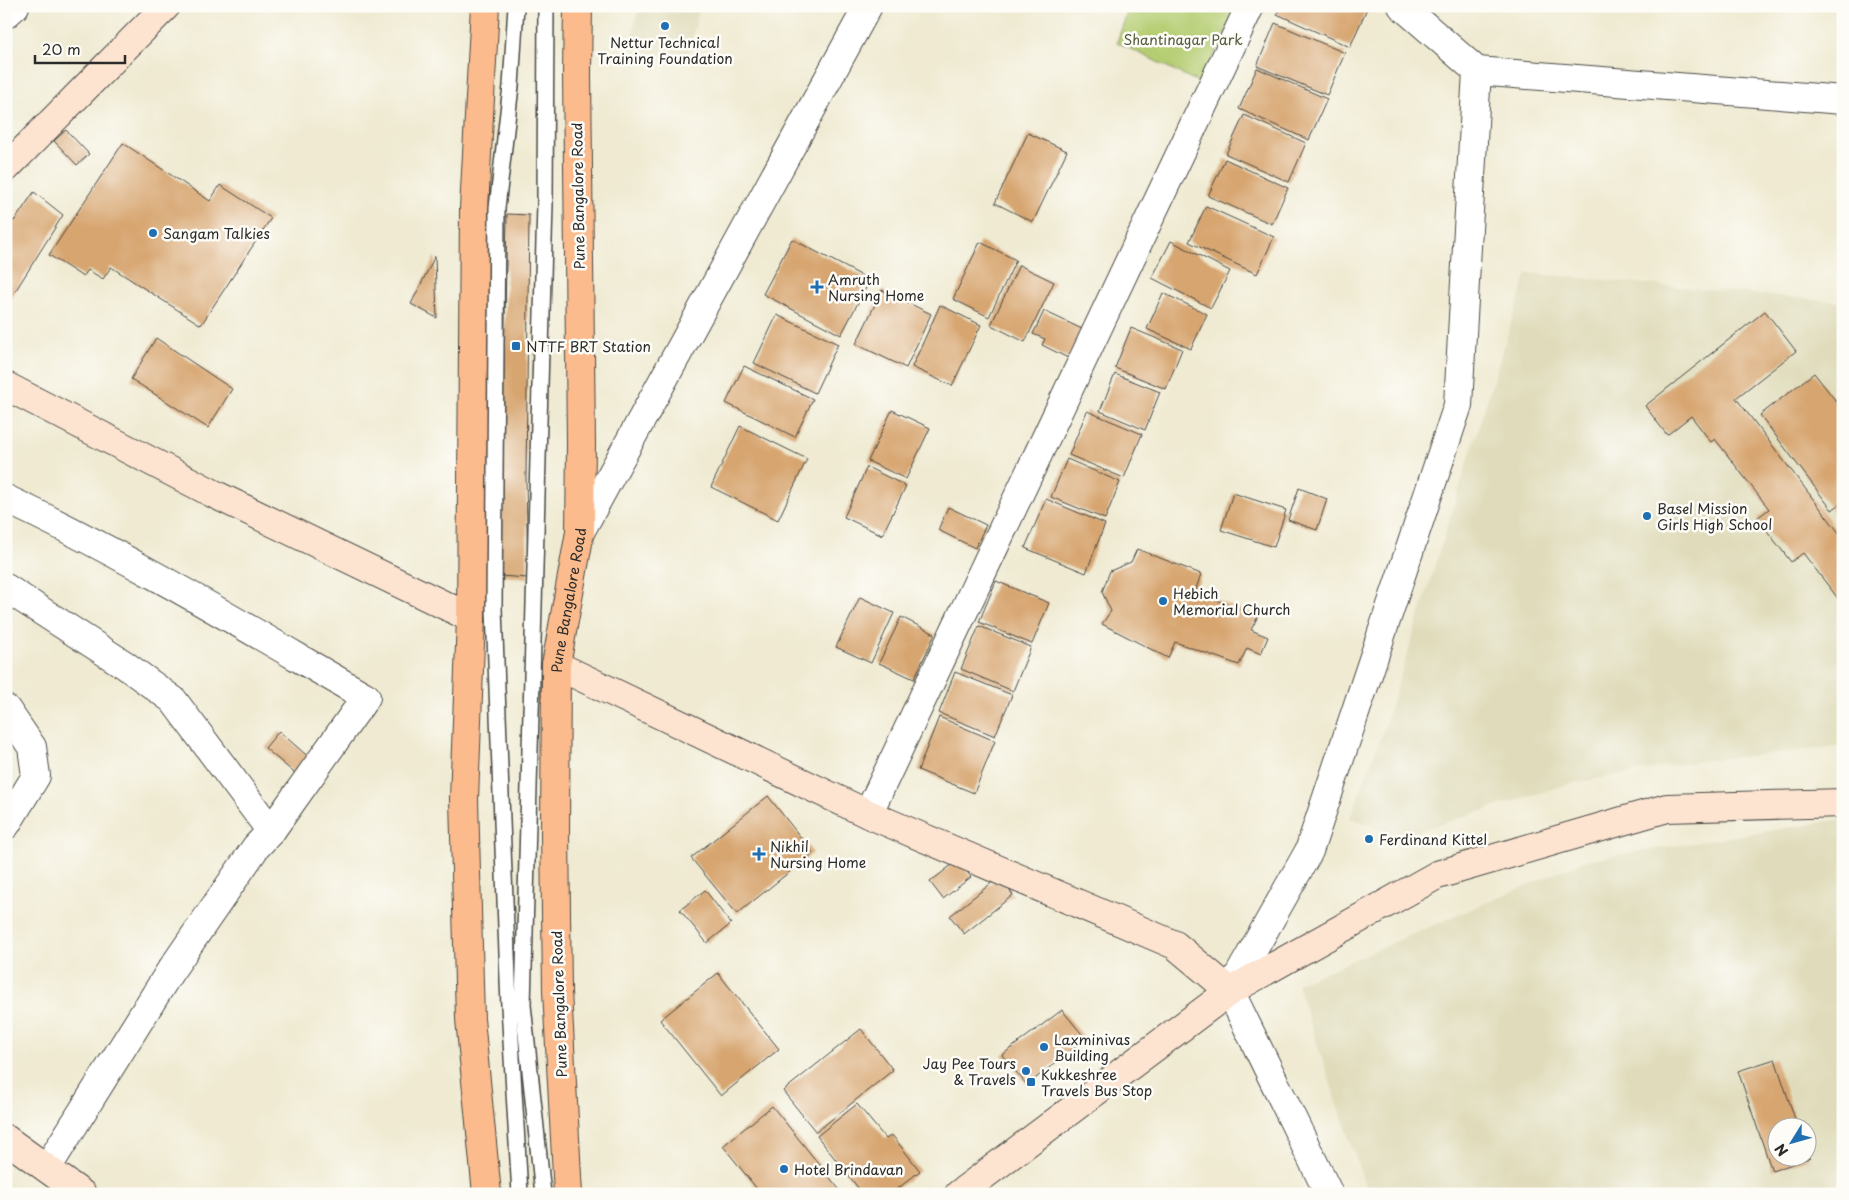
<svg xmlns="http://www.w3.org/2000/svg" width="1849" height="1200" viewBox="0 0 1849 1200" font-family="'Playpen Sans',sans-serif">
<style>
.built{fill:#e0dcbb;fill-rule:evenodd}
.green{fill:#b5cd72;stroke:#707c4e}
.building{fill:#d7a56f}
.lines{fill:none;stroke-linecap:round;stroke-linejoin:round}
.lane-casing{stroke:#484844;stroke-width:18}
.street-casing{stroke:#484844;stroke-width:30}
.secondary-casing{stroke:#484844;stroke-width:30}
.primary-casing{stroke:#484844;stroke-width:30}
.lane{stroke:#fff;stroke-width:15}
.street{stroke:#fff;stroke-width:28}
.secondary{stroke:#fde4d1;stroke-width:28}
.primary{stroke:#fbbb8d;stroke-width:28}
.poi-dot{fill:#1f6fb2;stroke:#fdfcf7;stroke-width:2}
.labels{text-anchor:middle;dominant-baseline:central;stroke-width:5;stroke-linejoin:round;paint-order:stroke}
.park-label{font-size:14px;fill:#545c40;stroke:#fdfcf7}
.poi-label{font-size:14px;fill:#2b2b2b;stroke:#fdfcf7;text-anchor:start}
.street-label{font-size:14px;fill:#2b2b2b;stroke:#fdfcf7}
</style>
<rect width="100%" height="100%" fill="#fdfcf7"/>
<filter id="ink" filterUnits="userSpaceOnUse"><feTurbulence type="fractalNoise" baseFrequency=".02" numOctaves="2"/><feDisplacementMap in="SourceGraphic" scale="10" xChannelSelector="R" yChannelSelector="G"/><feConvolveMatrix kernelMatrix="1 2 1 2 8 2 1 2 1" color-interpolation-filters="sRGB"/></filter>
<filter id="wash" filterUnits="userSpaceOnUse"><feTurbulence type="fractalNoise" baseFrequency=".0096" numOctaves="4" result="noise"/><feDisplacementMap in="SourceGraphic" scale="20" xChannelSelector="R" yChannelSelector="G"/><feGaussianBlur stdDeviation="1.12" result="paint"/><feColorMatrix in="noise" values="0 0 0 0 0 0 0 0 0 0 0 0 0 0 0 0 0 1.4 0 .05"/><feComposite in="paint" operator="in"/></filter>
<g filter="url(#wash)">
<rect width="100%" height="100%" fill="#efead1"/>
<g class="built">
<path d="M 639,6 L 700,6 L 686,62 L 630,46 Z"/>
<path d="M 1527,273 L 1843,302 L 1843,746 L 1693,762 L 1568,784 L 1400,837 L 1350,818 L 1383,731 Z"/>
<path d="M 1843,819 L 1843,1181 L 1810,1194 L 1368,1194 L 1297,984 L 1586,860 ZM 1776,1128 L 1806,1128 L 1806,1158 L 1776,1158 Z"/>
</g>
<path class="green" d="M 1143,6 L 1238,6 L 1200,83 L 1117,42 L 1128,10 L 1141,11 Z"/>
<g id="blocks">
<g class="building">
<path d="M 1280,6 L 1368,6 L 1350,47 L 1277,14 Z"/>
<path d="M 1275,23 L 1345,53 L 1327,95 L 1257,66 Z"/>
<path d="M 1257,68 L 1327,99 L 1309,140 L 1239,109 Z"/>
<path d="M 1244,115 L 1306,143 L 1289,182 L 1226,154 Z"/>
<path d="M 66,130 L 89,154 L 77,165 L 54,141 Z"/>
<path d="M 1028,133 L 1067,151 L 1033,222 L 995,203 Z"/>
<path d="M 123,143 L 210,201 L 220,185 L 271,218 L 201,325 L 111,267 L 103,279 L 88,270 L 83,277 L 49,255 Z"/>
<path d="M 1225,159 L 1288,188 L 1272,224 L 1208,196 Z"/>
<path d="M 34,192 L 63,215 L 6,306 L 6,224 L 15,220 Z"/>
<path d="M 1206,206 L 1274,237 L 1257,274 L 1189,242 Z"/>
<path d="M 507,214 L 529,215 L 526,477 L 528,578 L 500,576 Z"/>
<path d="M 792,239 L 870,280 L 841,335 L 763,294 Z"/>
<path d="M 1171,241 L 1230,271 L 1211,308 L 1152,278 Z"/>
<path d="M 980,242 L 1016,260 L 989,317 L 953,299 Z"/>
<path d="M 435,256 L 437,318 L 411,304 Z"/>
<path d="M 1019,265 L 1054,282 L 1025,342 L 991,325 Z"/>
<path d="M 882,290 L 931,314 L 906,368 L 856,344 Z"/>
<path d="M 1163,293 L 1207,314 L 1191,349 L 1147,329 Z"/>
<path d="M 940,305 L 981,325 L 952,386 L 912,367 Z"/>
<path d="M 1044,311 L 1082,329 L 1068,358 L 1042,345 L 1045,339 L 1033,334 Z"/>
<path d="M 1765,311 L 1796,351 L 1736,398 L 1843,538 L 1843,605 L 1803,553 L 1791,562 L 1757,518 L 1769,509 L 1715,439 L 1711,442 L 1691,416 L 1667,435 L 1645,406 Z"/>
<path d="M 777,315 L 838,344 L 815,393 L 754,363 Z"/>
<path d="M 1131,328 L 1182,349 L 1166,389 L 1115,368 Z"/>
<path d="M 156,338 L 232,389 L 208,428 L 131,379 Z"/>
<path d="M 744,366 L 813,399 L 795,437 L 726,403 Z"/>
<path d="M 1814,373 L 1843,410 L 1843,502 L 1832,510 L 1760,415 Z"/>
<path d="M 1115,374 L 1160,392 L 1145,430 L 1100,411 Z"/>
<path d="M 892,410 L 930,428 L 906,479 L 868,461 Z"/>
<path d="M 1087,411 L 1142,434 L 1124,478 L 1069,455 Z"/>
<path d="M 740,426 L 807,459 L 778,520 L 711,487 Z"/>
<path d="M 1067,459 L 1120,482 L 1105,519 L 1051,497 Z"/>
<path d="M 867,467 L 906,486 L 882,535 L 844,517 Z"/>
<path d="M 1299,488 L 1327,499 L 1317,530 L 1288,520 Z"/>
<path d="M 1233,493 L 1286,510 L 1274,547 L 1221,530 Z"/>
<path d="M 1046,499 L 1105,524 L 1086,573 L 1025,548 Z"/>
<path d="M 948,507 L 986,525 L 975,548 L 938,530 Z"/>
<path d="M 1137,549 L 1201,574 L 1195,592 L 1258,616 L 1251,630 L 1268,637 L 1261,654 L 1247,648 L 1239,665 L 1175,642 L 1168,658 L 1102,624 L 1111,611 L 1102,592 L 1110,571 L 1131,562 Z"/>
<path d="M 996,581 L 1049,603 L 1032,644 L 979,622 Z"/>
<path d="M 860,597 L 894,613 L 871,663 L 836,647 Z"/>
<path d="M 901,617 L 935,634 L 914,679 L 879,663 Z"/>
<path d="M 979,626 L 1031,647 L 1013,691 L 961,669 Z"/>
<path d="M 955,672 L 1012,695 L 995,736 L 939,713 Z"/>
<path d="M 939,717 L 995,741 L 974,793 L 918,770 Z"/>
<path d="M 279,731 L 313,761 L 299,777 L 265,748 Z"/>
<path d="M 768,796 L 813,853 L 737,914 L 691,858 Z"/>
<path d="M 958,860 L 971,877 L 943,899 L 930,882 Z"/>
<path d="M 999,877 L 1013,895 L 964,934 L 950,916 Z"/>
<path d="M 705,890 L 731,924 L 707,943 L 680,910 Z"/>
<path d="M 718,973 L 779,1049 L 721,1096 L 660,1020 Z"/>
<path d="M 1062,1010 L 1086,1039 L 1027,1085 L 1002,1055 Z"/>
<path d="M 861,1029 L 893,1070 L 816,1132 L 783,1091 Z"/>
<path d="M 1775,1059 L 1798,1128 L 1776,1128 L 1776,1158 L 1810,1158 L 1772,1171 L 1738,1071 Z"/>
<path d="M 857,1104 L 886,1139 L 892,1135 L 920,1171 L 891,1194 L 863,1194 L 817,1136 Z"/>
<path d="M 772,1106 L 843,1194 L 761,1194 L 723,1146 Z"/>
</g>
</g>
</g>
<g filter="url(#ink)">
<use href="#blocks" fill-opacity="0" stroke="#484844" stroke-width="1"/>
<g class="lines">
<defs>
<g id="lane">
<path d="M 516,6 L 511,86 L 497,208 L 494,609 L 509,1006 L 520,1194"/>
<path d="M 543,1194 L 523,1005 L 545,204 L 546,6"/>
</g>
<g id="street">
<path d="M 6,14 L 15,6"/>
<path d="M 1477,71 L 1843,100"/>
<path d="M 6,499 C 130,557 248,629 366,697 L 271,831 L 256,847 L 169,973 L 47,1168"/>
<path d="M 580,532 L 868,6"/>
<path d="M 6,588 L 125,665 L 173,700 L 271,831"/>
<path d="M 6,709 L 32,747 L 36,776 L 6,825"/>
<path d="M 868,814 L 1250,6"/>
<path d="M 1329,1194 L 1230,991 L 1309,851 L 1458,405 L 1477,71 L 1402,6"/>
</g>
<g id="secondary">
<path d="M 6,168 L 166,6"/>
<path d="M 6,386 L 216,495 L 471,618"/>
<path d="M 556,665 L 868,814 L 1175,945 L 1230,991"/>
<path d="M 6,1139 L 82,1194"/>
<path d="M 959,1194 L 1230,991 L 1437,875 L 1667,808 L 1843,803"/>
</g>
<g id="primary">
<path d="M 485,6 L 474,209 L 471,618 L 464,799 L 470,1019 L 487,1194"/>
<path id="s1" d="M 568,1194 L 557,991 L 555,833 L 556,665 L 580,532 L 581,443 L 577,73 L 578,6"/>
</g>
</defs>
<use href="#lane" class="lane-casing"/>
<use href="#street" class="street-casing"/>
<use href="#secondary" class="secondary-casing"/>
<use href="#primary" class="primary-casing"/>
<use href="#lane" class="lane"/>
<use href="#street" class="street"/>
<use href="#secondary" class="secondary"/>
<use href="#primary" class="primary"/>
</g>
</g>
<g class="poi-dot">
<circle cx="665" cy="26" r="5"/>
<circle cx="153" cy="233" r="5"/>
<path d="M814.5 279.5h5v5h5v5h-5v5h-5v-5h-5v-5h5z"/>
<rect x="511" y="341" width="10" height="10" rx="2.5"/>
<circle cx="1647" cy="516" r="5"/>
<circle cx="1163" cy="601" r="5"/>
<circle cx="1369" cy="839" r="5"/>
<path d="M756.5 846.5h5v5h5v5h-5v5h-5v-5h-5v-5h5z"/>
<circle cx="1044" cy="1047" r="5"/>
<circle cx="1026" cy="1071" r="5"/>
<rect x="1026" y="1077" width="10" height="10" rx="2.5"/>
<circle cx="784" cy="1169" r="5"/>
</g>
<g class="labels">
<g class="park-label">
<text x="1183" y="39">Shantinagar Park</text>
</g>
<g class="poi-label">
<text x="665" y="42" text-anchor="middle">Nettur Technical<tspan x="665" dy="16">Training Foundation</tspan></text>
<text x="163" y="233">Sangam Talkies</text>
<text x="828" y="279">Amruth<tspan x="828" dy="16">Nursing Home</tspan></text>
<text x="526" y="346">NTTF BRT Station</text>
<text x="1657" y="508">Basel Mission<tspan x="1657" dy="16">Girls High School</tspan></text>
<text x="1173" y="593">Hebich<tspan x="1173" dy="16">Memorial Church</tspan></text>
<text x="1379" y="839">Ferdinand Kittel</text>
<text x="770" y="846">Nikhil<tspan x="770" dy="16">Nursing Home</tspan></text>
<text x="1054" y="1039">Laxminivas<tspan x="1054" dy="16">Building</tspan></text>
<text x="1016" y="1063" text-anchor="end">Jay Pee Tours<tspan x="1016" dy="16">&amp; Travels</tspan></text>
<text x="1041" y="1074">Kukkeshree<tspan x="1041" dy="16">Travels Bus Stop</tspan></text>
<text x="794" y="1169">Hotel Brindavan</text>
</g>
<g class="street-label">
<text transform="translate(578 196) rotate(-91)">Pune Bangalore Road</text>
<text stroke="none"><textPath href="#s1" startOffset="595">Pune Bangalore Road</textPath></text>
<text transform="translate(559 1004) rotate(-92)">Pune Bangalore Road</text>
</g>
</g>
<rect width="1849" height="1200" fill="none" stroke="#fdfcf7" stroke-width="25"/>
<g transform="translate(1792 1142) rotate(233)"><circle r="24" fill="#fdfcf7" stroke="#a9a8a5"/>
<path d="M0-4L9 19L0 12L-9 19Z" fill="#1f6fb2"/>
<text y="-8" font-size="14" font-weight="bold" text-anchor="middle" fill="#2b2b2b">N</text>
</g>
<path d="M35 55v8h90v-8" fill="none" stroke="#2b2b2b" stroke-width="2.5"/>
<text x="42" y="55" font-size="15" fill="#2b2b2b" stroke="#fdfcf7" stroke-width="4" paint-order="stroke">20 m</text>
</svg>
